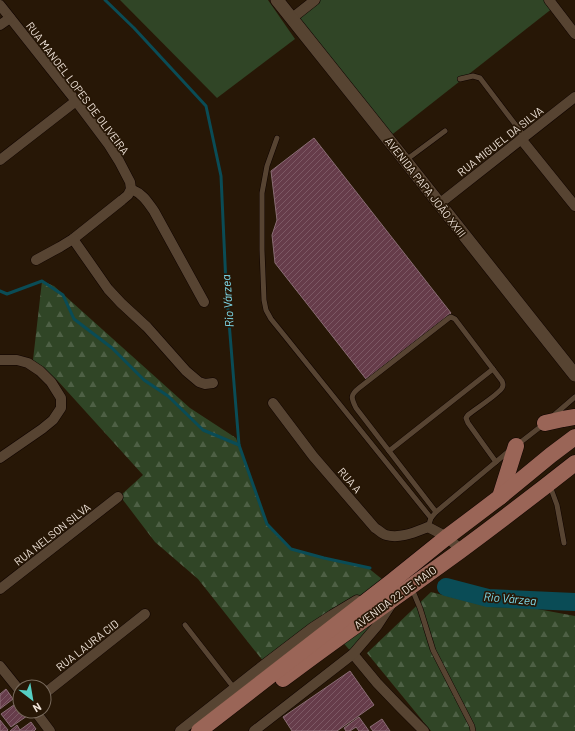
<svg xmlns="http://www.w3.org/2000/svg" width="575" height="731" viewBox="0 0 575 731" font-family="Barlow,sans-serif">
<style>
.green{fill:#304526}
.forest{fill:url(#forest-firs)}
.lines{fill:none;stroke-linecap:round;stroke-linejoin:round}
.stream{stroke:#0a4c56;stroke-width:3}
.river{stroke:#0a4c56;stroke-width:18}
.building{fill:url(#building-hatch);stroke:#8a6d75}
.service-casing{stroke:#0f0300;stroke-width:6}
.minor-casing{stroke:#0f0300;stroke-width:11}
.tertiary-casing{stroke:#0f0300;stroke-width:14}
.primary-casing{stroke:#0f0300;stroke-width:17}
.service{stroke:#574432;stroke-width:5}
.minor{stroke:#574432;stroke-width:10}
.tertiary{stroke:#574432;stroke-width:13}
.primary{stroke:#9a6557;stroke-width:16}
.labels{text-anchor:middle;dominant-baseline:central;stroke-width:3.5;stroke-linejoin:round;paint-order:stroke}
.street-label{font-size:11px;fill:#f0e4da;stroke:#271706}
.water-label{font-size:12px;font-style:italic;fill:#80deef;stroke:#271706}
</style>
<defs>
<pattern id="forest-firs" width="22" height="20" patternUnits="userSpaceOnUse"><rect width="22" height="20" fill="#304526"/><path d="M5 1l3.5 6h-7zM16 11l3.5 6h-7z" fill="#4e6045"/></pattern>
<pattern id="building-hatch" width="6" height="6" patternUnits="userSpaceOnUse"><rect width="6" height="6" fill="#663c4a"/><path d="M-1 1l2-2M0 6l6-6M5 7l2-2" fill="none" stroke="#7c5864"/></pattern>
</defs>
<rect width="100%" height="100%" fill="#271706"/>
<g class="green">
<path d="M 120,0 L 268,0 L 295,39 L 217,98 Z"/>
<path d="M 315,0 L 555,0 L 558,4 L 389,137 L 291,19 Z"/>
<path d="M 391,604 L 353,654 L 339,638 Z"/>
</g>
<g class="forest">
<path d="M 42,281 L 54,286 L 190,408 L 236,438 L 267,524 L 291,548 L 324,558 L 367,567 L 393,588 L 267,666 L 198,579 L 155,542 L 120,496 L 143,475 L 57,380 L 33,360 Z"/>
<path d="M 431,592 L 490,607 L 532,608 L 575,616 L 575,731 L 431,731 L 367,653 Z"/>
</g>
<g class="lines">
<g class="stream">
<path d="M 105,0 L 134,28 L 206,106 L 221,176 L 226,285 L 239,445 L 267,524 L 291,549 L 324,558 L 370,568"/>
<path d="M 0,291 L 7,294 L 42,281 L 63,295 L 74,319 L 112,348 L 144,380 L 168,396 L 203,430 L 239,445"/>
</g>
<path class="river" d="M 446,587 L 488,598 L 575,602"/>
</g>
<g class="building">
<path d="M 314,138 L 451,313 L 366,379 L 275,263 L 272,235 L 277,220 L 271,171 Z"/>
<path d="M 350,671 L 374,705 L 337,731 L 292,731 L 283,717 Z"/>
<path d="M 6,689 L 13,699 L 0,709 L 0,694 Z"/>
<path d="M 18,702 L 20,706 L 20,711 L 24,711 L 27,716 L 11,727 L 1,714 Z"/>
<path d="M 359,717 L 369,731 L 359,731 L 356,727 L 350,731 L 346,731 L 344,728 Z"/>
<path d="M 382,719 L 390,731 L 373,731 L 370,727 Z"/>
<path d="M 0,720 L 8,730 L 7,731 L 0,731 Z"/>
<path d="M 31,722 L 36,729 L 34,731 L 10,731 L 17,725 L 20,730 Z"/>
</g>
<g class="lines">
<defs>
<g id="service">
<path d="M 460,79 L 473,76 L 480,78 L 524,136"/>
<path d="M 277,138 L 267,166 L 262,193 L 262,250 L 264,300 L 266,310 L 271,319 L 284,335 L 431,518"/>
<path d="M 406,160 L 445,131"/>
<path d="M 553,416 L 575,397"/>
<path d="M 517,445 L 544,424"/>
<path d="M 389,451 L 493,369"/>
<path d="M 550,486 L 557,505 L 564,543"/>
<path d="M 436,512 L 356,408 C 351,398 350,395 359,388 L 449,318 L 451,317 L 455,319 L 502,381 C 503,384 504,385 502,388 C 499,394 475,409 468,415 L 466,418 L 468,423 L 496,462"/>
<path d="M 428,527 L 431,518 L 436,512 L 509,451"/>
<path d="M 412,589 L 420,608 L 433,650 L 472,726 L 473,731"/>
<path d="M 185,625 L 234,688"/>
</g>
<g id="minor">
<path d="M 549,0 L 575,34"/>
<path d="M 0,5 L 76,101 L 109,145 L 119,161 L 130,182 L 131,189 L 128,195 L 122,200 L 73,239 L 60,247 L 36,260"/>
<path d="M 291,19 L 315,0"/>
<path d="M 0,25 L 10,18"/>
<path d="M 521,139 L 575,206"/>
<path d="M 0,160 L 76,101"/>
<path d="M 131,189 C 143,194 147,201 154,211 L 204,302"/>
<path d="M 439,204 L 575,97"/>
<path d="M 73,239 L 108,289 L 121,303 L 147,327 L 186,371 L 199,382 L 205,384 L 213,383"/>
<path d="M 0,360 L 17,360 L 28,363 L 40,371 L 51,382 L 61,398 L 61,408 L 53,420 L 42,429 L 0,458"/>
<path d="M 273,403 L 313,456 L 375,528 C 379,530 382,534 386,535 C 400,539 415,532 428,527 L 447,537 L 461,550"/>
<path d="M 0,589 L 118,497"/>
<path d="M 353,654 L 377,683 L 400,707 L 424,731"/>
<path d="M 0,666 L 20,691"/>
<path d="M 44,694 L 145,614"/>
<path d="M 35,711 L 50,731"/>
<path d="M 180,731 L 261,667 L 312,628 L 332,615 L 357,600"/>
<path d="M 254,731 L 353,654 L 377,626 L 392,603"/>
</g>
<path id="tertiary" d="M 277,0 L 396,149 L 575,375"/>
<g id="primary">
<path d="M 545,423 L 563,419 L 575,417"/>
<path d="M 500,497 L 516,446"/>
<path d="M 283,679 C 341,635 401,594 460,551 C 499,522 537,493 575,463"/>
<path d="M 199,731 L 391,582 L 447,537 L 500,497 L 551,455 L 575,437"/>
</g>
</defs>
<use href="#service" class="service-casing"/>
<use href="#minor" class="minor-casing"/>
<use href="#tertiary" class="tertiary-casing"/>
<use href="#primary" class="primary-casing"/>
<use href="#service" class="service"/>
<use href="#minor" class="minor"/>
<use href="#tertiary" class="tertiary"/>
<use href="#primary" class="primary"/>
</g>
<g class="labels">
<g class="street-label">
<text transform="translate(78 88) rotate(53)">RUA MANOEL LOPES DE OLIVEIRA</text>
<text transform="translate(500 141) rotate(-38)">RUA MIGUEL DA SILVA</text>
<text transform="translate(426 187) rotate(52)">AVENIDA PAPA JOÃO XXIII</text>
<text transform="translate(350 480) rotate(49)">RUA A</text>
<text transform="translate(52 534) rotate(-38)">RUA NELSON SILVA</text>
<text transform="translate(395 597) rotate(-36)">AVENIDA 22 DE MAIO</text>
<text transform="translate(87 645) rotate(-38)">RUA LAURA CID</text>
</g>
<g class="water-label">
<text transform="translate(227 301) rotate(-94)">Rio Várzea</text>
<text transform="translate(510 598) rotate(5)">Rio Várzea</text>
</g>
</g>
<g transform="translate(32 699) rotate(149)"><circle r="19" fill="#271706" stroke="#77695b"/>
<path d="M0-3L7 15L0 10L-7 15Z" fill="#56cec3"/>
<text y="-6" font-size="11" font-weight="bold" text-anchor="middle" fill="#f0e4da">N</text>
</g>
</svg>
